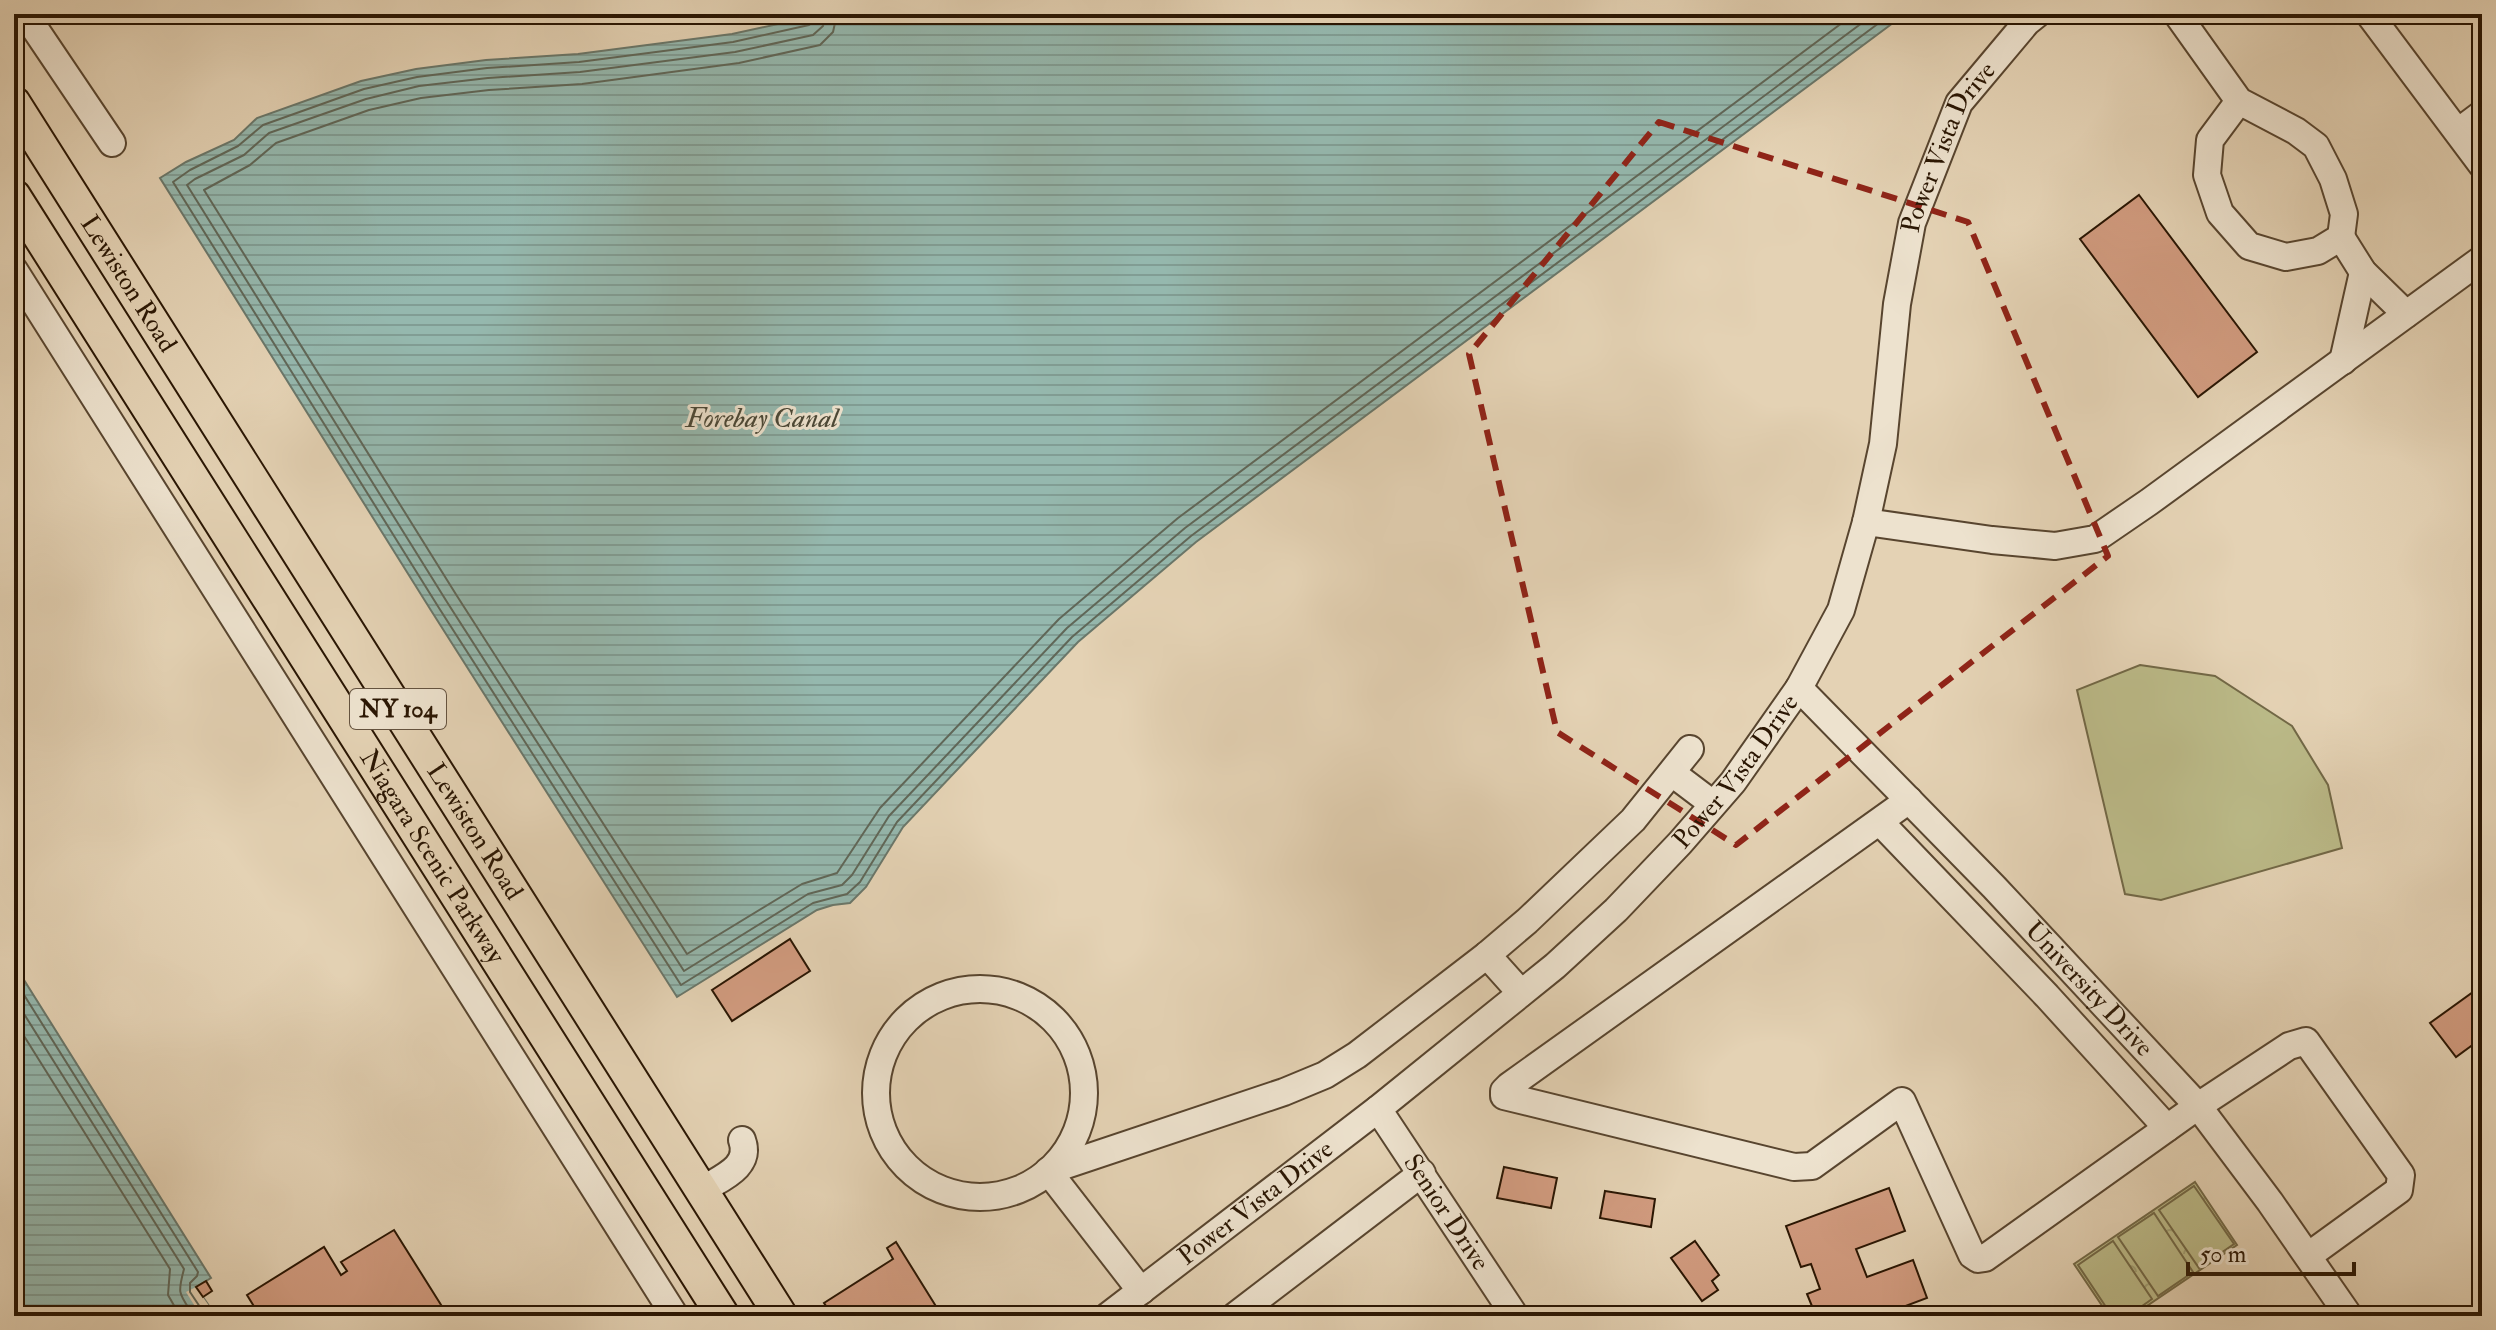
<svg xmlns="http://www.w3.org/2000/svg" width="2496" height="1330" viewBox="0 0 2496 1330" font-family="'IM FELL Double Pica',serif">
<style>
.forest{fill:url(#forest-crowns);stroke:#726846;stroke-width:2}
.pitch{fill:#bbba88;stroke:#726846;stroke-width:2}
.water{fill:url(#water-rules);stroke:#6a776a;stroke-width:2}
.pier{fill:#e4d2b4}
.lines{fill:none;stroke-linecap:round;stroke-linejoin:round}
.shore{stroke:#606758;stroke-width:2}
.building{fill:#d19b7f;stroke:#2a1603;stroke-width:2}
.minor-casing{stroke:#58452f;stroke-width:30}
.major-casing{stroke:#2a1603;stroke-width:36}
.minor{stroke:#ede2ce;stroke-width:26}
.major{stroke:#e4d2b4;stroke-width:32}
.marked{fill:none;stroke:#8f2418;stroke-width:6;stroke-dasharray:16 10;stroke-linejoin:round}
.labels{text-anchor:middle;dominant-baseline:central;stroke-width:6;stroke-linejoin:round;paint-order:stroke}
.shield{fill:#ede2ce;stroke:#645340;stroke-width:2}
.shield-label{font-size:24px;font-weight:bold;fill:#2a1603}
.street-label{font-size:26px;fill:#2a1603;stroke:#ede2ce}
.water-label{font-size:28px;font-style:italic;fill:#4a4736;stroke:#ede2ce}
</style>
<defs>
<pattern id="forest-crowns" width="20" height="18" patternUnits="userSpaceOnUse" patternTransform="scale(2)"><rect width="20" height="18" fill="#bbba88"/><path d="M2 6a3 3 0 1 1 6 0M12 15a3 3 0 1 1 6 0" fill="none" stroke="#a19f74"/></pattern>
<pattern id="water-rules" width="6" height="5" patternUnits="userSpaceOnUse" patternTransform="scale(2)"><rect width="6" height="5" fill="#95b8ae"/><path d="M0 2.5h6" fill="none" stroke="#819d94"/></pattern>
</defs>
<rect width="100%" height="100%" fill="#e4d2b4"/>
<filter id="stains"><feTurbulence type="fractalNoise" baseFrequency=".0025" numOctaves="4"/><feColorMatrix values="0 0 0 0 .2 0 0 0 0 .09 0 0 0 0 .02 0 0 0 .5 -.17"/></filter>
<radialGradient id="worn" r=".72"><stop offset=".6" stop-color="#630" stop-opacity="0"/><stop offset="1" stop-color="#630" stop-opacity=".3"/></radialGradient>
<path class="forest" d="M 2195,1182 L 2237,1245 L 2132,1316 L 2109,1316 L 2074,1264 Z"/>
<g class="pitch">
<path d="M 2140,665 L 2215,676 L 2292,726 L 2328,785 L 2342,848 L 2161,900 L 2125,894 L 2077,690 Z"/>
<path d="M 2194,1186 L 2234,1244 L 2199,1268 L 2159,1210 Z"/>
<path d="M 2154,1213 L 2193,1272 L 2158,1296 L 2118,1237 Z"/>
<path d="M 2113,1241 L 2152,1299 L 2128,1316 L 2112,1316 L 2078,1265 Z"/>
</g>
<g class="water">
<path d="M 824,14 L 1905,14 L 1196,542 L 1078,642 L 903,827 L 866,887 L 850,903 L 833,905 L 817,910 L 677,997 L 432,612 L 160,178 L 186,162 L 234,140 L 257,118 L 361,81 L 416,69 L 486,60 L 578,54 L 732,34 Z"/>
<path d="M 14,964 L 211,1278 L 196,1287 L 216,1316 L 14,1316 Z"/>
</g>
<path class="pier" d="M 196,1287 L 216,1316 L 201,1316 L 186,1292 Z"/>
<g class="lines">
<g class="shore">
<path d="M 815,14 L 814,21 L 809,25 L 733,42 L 579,62 L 487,68 L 417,77 L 364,89 L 263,125 L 238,146 L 190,170 L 173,182 L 439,608 L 681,985 L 813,903 L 847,894 L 860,882 L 897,822 L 1072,637 L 1191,536 L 1891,14"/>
<path d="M 825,14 L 823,26 L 813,35 L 735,52 L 580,72 L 488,78 L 419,86 L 366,99 L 269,133 L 244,155 L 195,179 L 187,185 L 447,602 L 684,971 L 808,894 L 842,885 L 852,875 L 889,816 L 1067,628 L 1185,528 L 1874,14"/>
<path d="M 837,14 L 833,32 L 820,45 L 739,63 L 582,84 L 489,90 L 421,98 L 369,110 L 276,143 L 250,165 L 204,190 L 457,596 L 687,954 L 802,884 L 837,873 L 880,808 L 1059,619 L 1178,518 L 1854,14"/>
<path d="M 14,979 L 198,1272 L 197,1276 L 190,1283 L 190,1292 L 206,1316"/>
<path d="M 14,998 L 184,1269 C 177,1295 179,1293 194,1316"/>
<path d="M 14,1020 L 170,1269 L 168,1295 L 180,1316"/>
</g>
</g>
<g class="building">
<path d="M 2139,195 L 2257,352 L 2198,397 L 2080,239 Z"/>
<path d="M 2482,909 L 2482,927 L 2473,915 Z"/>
<path d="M 790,939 L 810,971 L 732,1021 L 712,990 Z"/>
<path d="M 2480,987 L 2482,990 L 2482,1038 L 2456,1057 L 2430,1023 Z"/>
<path d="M 1504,1167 L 1557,1178 L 1551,1208 L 1497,1198 Z"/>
<path d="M 1889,1188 L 1905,1231 L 1856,1249 L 1867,1277 L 1913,1260 L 1927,1298 L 1879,1316 L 1816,1316 L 1807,1294 L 1820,1289 L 1811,1264 L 1801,1267 L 1786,1226 Z"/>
<path d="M 1605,1191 L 1655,1199 L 1651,1227 L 1600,1218 Z"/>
<path d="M 394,1230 L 448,1316 L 260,1316 L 247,1295 L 324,1247 L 341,1275 L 347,1271 L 341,1262 Z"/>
<path d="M 1695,1241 L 1719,1275 L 1712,1281 L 1718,1290 L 1702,1301 L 1671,1258 Z"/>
<path d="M 896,1242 L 942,1316 L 833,1316 L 824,1303 L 893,1259 L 887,1248 Z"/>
<path d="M 206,1281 L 212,1291 L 203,1297 L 196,1287 Z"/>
</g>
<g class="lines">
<defs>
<g id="minor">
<path d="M 25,14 L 112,143"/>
<path d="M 2177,14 L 2239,101 L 2296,131 L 2316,146 L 2333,179 L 2344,214 L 2341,237 L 2318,251 L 2286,257 L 2249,246 L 2220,213 L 2207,175 L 2210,140 L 2239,101"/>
<path d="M 2369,14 L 2482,165"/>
<path d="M 2458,132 L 2482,114"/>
<path d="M 2341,237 L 2363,272 L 2406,314"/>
<path d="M 14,270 L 675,1316"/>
<path d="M 2343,361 L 2363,272"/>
<path d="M 1866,522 L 1992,540 L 2055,546 L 2095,539 L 2149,502 L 2482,259"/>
<path id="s1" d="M 1799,688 L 1994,887 L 2198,1106 L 2270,1202 L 2349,1316"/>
<path d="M 1672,773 L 1713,804"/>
<path d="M 1909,800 L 1509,1086 L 1504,1091 L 1504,1096 L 1794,1167 L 1812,1166 L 1902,1101 L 1972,1255 L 1978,1259 L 1985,1258 L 2198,1106 L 2289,1046 L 2306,1041 L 2401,1175 L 2399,1190 L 2308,1256"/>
<path d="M 1880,822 L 2047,996 L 2167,1128"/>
<path d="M 1487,955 L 1521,993"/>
<circle cx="980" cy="1093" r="104"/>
<path id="s2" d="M 1378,1109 L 1515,1316"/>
<path d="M 702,1190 C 721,1178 752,1167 742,1140"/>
<path d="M 1141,1291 L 1048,1171 L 1284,1092 L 1325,1075 L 1357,1055 L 1487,955 L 1527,921 L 1633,820 L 1690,749"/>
<path id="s3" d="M 1108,1316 L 1378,1109 L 1555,966 L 1616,910 L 1680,843 L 1733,782 L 1799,688 L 1841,610 L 1866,522 L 1883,444 L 1897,304 L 1912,223 L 1959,103 L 2027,22 L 2037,14"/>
<path d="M 1235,1316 L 1422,1173"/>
</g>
<g id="major">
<path id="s4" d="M 14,103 L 781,1316"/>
<path id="s5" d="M 14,196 L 723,1316"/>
</g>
</defs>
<use href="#minor" class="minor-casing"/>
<use href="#major" class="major-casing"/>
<use href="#minor" class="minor"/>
<use href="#major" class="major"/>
</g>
<path class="marked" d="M 1659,122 L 1968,222 L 2108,556 L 1736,845 L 1557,732 L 1469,354 Z"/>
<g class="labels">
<rect class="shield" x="350" y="689" width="96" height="40" rx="6"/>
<g class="shield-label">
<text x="398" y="709">NY 104</text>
</g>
<g class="street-label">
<text stroke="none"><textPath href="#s3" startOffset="1506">Power Vista Drive</textPath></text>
<text stroke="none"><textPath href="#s4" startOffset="214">Lewiston Road</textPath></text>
<text stroke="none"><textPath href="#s3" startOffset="834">Power Vista Drive</textPath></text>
<text stroke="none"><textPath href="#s4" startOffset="862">Lewiston Road</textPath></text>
<text stroke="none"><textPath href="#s5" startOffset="782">Niagara Scenic Parkway</textPath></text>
<text stroke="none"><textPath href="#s1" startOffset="418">University Drive</textPath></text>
<text stroke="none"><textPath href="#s3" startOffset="186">Power Vista Drive</textPath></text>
<text stroke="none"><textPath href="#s2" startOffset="124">Senior Drive</textPath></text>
</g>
<g class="water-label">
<text x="762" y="418">Forebay Canal</text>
</g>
</g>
<rect width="2496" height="1330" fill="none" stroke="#e4d2b4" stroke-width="48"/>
<rect x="16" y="16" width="2464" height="1298" fill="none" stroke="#2a1603" stroke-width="4"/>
<rect x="24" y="24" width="2448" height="1282" fill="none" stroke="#2a1603" stroke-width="2"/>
<path d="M2188 1262v12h166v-12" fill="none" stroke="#2a1603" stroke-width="4"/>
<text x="2200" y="1262" font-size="24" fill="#2a1603" stroke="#ede2ce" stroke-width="6" paint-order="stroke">50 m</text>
<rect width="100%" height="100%" filter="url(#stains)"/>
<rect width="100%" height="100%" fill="url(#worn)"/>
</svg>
